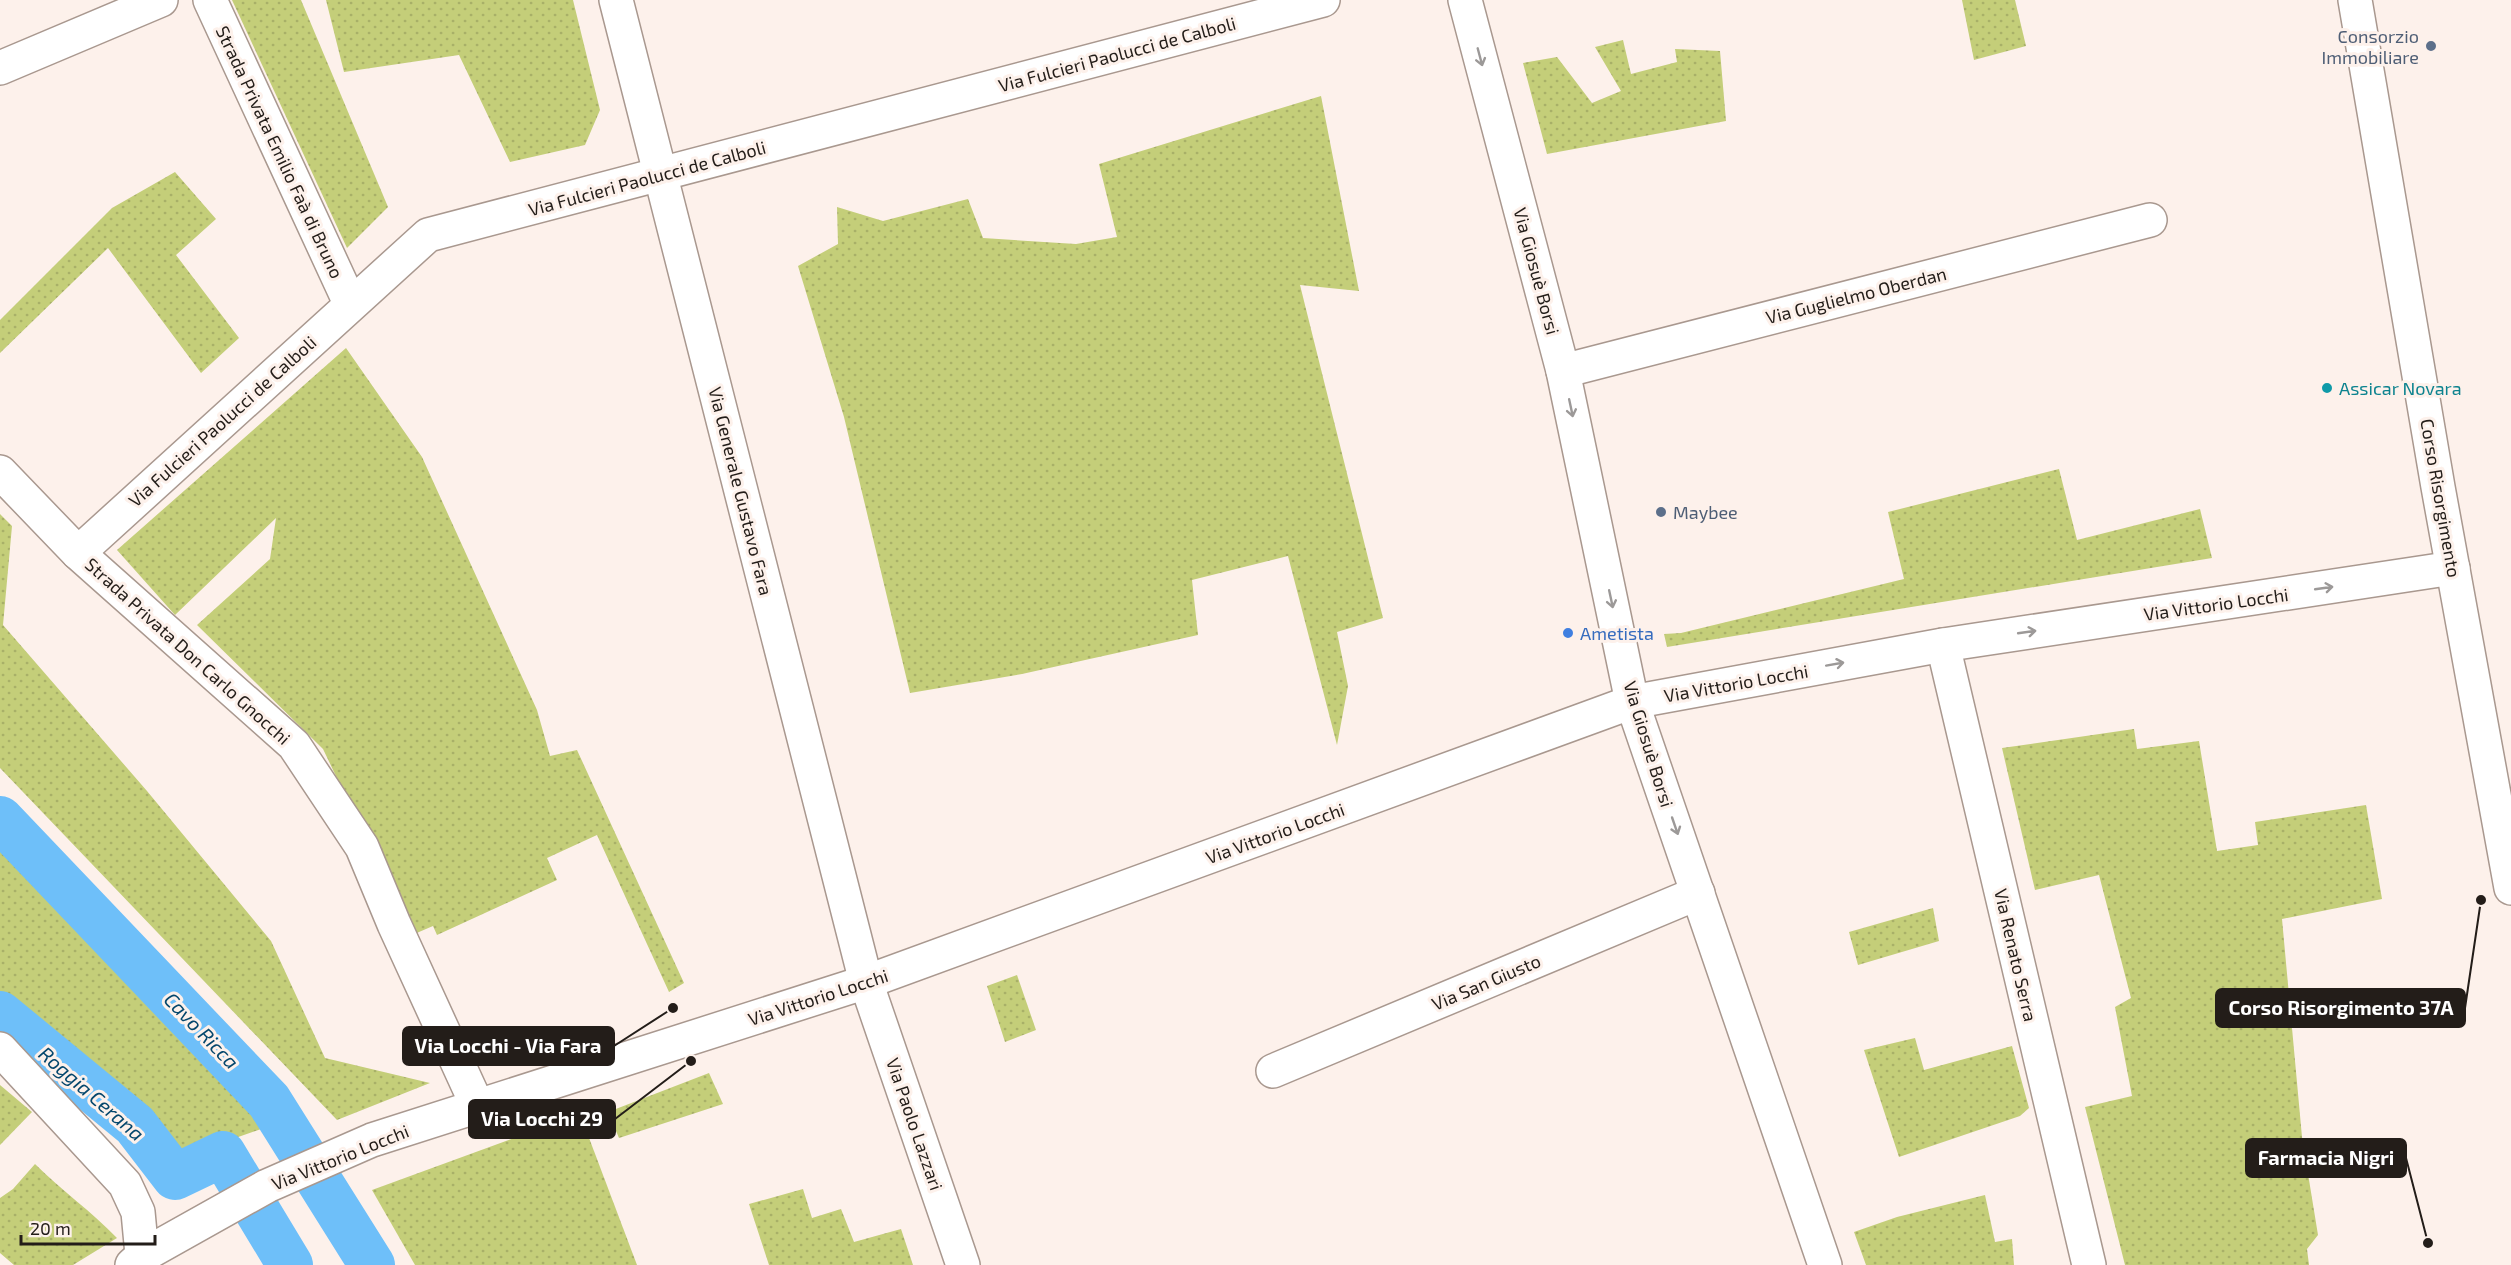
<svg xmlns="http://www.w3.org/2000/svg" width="2511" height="1265" viewBox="0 0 2511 1265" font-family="'Exo 2',sans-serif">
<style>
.green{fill:url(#green-dots)}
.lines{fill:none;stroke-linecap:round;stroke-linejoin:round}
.canal{stroke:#6ebff9;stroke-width:46}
.minor-casing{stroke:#a9988f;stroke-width:36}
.secondary-casing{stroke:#a9988f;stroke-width:36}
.minor{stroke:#fff;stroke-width:33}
.secondary{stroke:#fff;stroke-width:33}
.oneway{stroke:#9c9998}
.service-dot{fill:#5c6f8a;stroke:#fdf1eb;stroke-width:2}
.culture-dot{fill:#0f9aa8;stroke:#fdf1eb;stroke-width:2}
.shop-dot{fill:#3f7fe0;stroke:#fdf1eb;stroke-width:2}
.labels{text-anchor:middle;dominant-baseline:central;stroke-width:6;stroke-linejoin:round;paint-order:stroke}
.service-label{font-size:18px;fill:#4e5e75;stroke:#fdf1eb;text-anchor:end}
.street-label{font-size:18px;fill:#231d19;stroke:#fdf1eb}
.culture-label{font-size:18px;fill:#0d838f;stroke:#fdf1eb;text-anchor:start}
.shop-label{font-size:18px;fill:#366cbe;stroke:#fdf1eb;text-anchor:start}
.water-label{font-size:20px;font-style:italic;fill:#05476d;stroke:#fdf1eb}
.leader{fill:none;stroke:#231d19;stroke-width:2}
.callout-dot{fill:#231d19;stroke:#fdf1eb;stroke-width:2}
.callout{fill:#231d19;stroke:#231d19;stroke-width:2}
.callout-label{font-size:20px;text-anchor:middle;font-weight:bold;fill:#fff}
</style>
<defs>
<pattern id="green-dots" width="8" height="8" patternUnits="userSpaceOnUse" patternTransform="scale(1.5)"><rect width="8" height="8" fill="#c4ce79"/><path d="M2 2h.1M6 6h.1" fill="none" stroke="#a8b068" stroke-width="1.8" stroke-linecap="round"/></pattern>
</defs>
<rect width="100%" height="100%" fill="#fdf1eb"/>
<g class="green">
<path d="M 232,0 L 301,0 L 388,207 L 347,248 Z"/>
<path d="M 326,0 L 573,0 L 600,110 L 585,145 L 510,162 L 459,55 L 344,72 Z"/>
<path d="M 1962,0 L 2015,0 L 2026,46 L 1974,60 Z"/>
<path d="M 1623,40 L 1631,74 L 1677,62 L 1675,49 L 1720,51 L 1726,121 L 1547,154 L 1523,63 L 1557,57 L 1592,103 L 1621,91 L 1595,47 Z"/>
<path d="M 1321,96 L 1359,291 L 1300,285 L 1383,618 L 1337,632 L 1348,686 L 1337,745 L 1288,556 L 1192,580 L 1198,635 L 1022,674 L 910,693 L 844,417 L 798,266 L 838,244 L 837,207 L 883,221 L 968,199 L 983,238 L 1076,244 L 1117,237 L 1099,164 Z"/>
<path d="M 175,172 L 216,219 L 176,255 L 239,338 L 201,373 L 108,248 L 0,353 L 0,320 L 112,208 Z"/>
<path d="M 346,348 L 422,457 L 537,710 L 550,756 L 577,750 L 684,983 L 669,992 L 597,835 L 547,858 L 557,880 L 437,935 L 433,926 L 412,935 L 323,749 L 197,625 L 270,559 L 276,518 L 175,615 L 117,550 Z"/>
<path d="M 2059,469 L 2077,540 L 2200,509 L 2212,558 L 1667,647 L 1664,634 L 1681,633 L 1904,579 L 1888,512 Z"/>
<path d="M 0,514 L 12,526 L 3,625 L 147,791 L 271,941 L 325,1058 L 430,1083 L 337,1120 L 0,768 Z"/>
<path d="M 2134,729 L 2137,749 L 2199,741 L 2217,851 L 2258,845 L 2255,822 L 2366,805 L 2382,899 L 2282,919 L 2302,1137 L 2318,1235 L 2307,1249 L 2309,1265 L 2125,1265 L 2085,1107 L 2132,1096 L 2115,1007 L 2131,998 L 2099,875 L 2035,890 L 2002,748 Z"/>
<path d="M 0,848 L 267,1127 L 224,1142 L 178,1166 L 141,1122 L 0,991 Z"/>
<path d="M 1933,908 L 1939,941 L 1858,965 L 1849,932 Z"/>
<path d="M 1017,975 L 1036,1030 L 1005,1042 L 987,986 Z"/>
<path d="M 1915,1038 L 1924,1070 L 2012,1046 L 2029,1108 L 2020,1116 L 1899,1157 L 1864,1050 Z"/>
<path d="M 709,1073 L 723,1104 L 619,1138 L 608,1112 Z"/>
<path d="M 0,1085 L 32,1112 L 0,1145 Z"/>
<path d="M 580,1114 L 637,1265 L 415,1265 L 372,1190 Z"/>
<path d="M 35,1164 C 61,1190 91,1211 117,1238 L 73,1265 L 14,1265 L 0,1253 L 0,1198 L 13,1189 Z"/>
<path d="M 803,1189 L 812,1218 L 841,1209 L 854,1242 L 901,1229 L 913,1265 L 769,1265 L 749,1204 Z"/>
<path d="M 1985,1195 L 1995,1242 L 2012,1239 L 2014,1265 L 1866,1265 L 1854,1232 L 1897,1217 Z"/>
</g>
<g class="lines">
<g class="canal">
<path d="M 0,819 L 269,1101 L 372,1265"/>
<path d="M 0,1014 L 135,1125 L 175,1177 L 223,1154 L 290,1265"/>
</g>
<defs>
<g id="minor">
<path d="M 210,0 L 350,303"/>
<path d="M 616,0 L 866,982 L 963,1265"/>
<path d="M 1465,0 L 1563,371 L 1632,702 L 1825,1265"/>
<path d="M 0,68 L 161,0"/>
<path d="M 1563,371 L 2150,220"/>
<path d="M 0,472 L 78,553 L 294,745 L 362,847 L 394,924 L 477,1105"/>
<path d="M 78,553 L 428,235 L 1323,0"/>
<path d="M 1943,645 L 2089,1265"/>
<path d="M 0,1049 L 125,1184 L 138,1212 L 143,1265"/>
<path d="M 1273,1071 L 1698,893"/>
<path d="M 132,1265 L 142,1256 L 267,1186 L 372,1140 L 866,982 L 1632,702 L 1943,645 L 2453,568"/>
</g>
<path id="secondary" d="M 2355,0 L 2438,487 L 2511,888"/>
</defs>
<use href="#minor" class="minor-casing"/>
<use href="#secondary" class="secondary-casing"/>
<use href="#minor" class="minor"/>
<use href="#secondary" class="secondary"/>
</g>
<defs><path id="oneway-shaft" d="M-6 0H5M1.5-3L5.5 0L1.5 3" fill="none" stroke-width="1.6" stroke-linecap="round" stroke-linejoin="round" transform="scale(1.5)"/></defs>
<g class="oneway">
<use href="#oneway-shaft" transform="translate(1480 57) rotate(75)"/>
<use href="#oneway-shaft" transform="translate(1571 408) rotate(78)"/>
<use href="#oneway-shaft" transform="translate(2324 588) rotate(-8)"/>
<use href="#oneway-shaft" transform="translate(1611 599) rotate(78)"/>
<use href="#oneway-shaft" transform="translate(2027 632) rotate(-8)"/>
<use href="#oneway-shaft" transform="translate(1835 664) rotate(-10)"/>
<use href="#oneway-shaft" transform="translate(1675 826) rotate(71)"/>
</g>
<g class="service-dot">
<circle cx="2431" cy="46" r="6"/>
<circle cx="1661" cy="512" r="6"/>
</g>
<circle class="culture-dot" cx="2327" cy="388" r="6"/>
<circle class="shop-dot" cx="1568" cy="633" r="6"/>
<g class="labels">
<g class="service-label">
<text x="2419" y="36">Consorzio<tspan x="2419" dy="21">Immobiliare</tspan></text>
<text x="1673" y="512" text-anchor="start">Maybee</text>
</g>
<g class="street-label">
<text transform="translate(1117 54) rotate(-15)">Via Fulcieri Paolucci de Calboli</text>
<text transform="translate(280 152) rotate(65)">Strada Privata Emilio Faà di Bruno</text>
<text transform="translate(647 178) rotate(-15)">Via Fulcieri Paolucci de Calboli</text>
<text transform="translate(1537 271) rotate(75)">Via Giosuè Borsi</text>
<text transform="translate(1856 295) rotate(-14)">Via Guglielmo Oberdan</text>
<text transform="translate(222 421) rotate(-42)">Via Fulcieri Paolucci de Calboli</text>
<text transform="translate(741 491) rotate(76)">Via Generale Gustavo Fara</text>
<text transform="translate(2441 498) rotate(80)">Corso Risorgimento</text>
<text transform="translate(2216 604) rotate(-8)">Via Vittorio Locchi</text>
<text transform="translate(188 651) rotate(42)">Strada Privata Don Carlo Gnocchi</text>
<text transform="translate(1736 683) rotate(-10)">Via Vittorio Locchi</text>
<text transform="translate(1649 744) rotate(73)">Via Giosuè Borsi</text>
<text transform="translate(1275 833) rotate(-20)">Via Vittorio Locchi</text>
<text transform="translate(2016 955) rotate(77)">Via Renato Serra</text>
<text transform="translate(1486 982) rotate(-23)">Via San Giusto</text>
<text transform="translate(818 997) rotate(-18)">Via Vittorio Locchi</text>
<text transform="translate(915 1124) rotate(71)">Via Paolo Lazzari</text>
<text transform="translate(340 1157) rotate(-22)">Via Vittorio Locchi</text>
</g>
<g class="culture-label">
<text x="2339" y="388">Assicar Novara</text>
</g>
<g class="shop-label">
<text x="1580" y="633">Ametista</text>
</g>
<g class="water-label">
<text transform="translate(202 1030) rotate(46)">Cavo Ricca</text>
<text transform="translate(92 1093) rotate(41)">Roggia Cerana</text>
</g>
</g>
<path class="leader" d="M2481 900L2465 1008M673 1008L614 1046M691 1061L615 1119M2428 1243L2406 1158"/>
<g class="callout-dot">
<circle cx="2481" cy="900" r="6"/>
<circle cx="673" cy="1008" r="6"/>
<circle cx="691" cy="1061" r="6"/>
<circle cx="2428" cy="1243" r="6"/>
</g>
<g class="callout">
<rect x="2216" y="989" width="249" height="38" rx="6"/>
<rect x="403" y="1027" width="211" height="38" rx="6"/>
<rect x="469" y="1100" width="146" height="38" rx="6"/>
<rect x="2246" y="1139" width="160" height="38" rx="6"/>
</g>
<g class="callout-label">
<text x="2341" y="1015">Corso Risorgimento 37A</text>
<text x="508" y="1053">Via Locchi - Via Fara</text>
<text x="542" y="1126">Via Locchi 29</text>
<text x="2326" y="1165">Farmacia Nigri</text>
</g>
<path d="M21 1235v9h134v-9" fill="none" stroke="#231d19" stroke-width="3"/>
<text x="30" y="1235" font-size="18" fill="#231d19" stroke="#fdf1eb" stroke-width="4.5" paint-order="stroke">20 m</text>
</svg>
